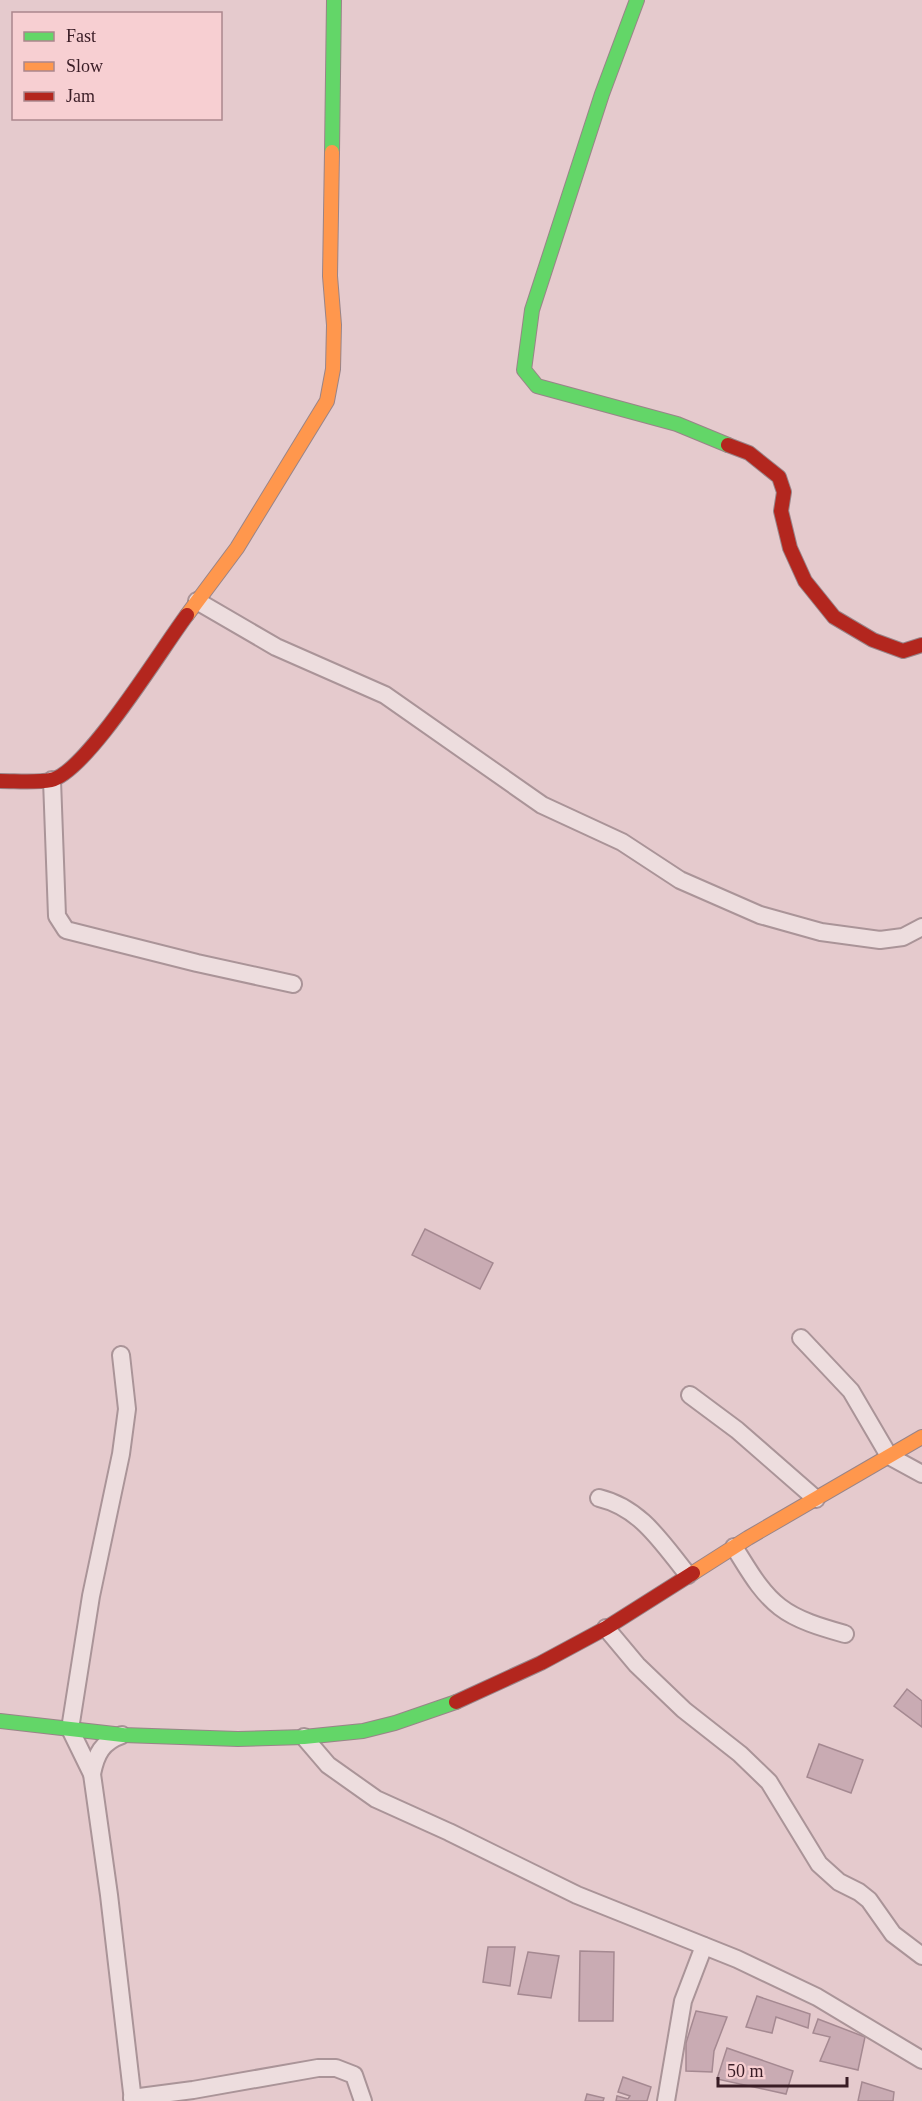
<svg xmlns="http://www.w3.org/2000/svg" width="922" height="2101" viewBox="0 0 922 2101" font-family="'Times New Roman',serif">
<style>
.building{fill:#c9abb3;stroke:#a58991;stroke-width:1.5}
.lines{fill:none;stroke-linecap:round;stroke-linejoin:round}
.street-casing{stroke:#aa9498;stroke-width:20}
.fast-casing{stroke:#998488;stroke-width:16}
.slow-casing{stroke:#998488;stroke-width:16}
.jam-casing{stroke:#998488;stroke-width:16}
.street{stroke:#edddde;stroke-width:16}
.fast{stroke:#63d668;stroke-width:14}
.slow{stroke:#ff974d;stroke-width:14}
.jam{stroke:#b3261e;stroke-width:14}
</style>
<rect width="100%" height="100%" fill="#e5cacd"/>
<g class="building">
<path d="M 425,1229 L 493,1263 L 480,1289 L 412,1255 Z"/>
<path d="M 907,1689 L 922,1701 L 922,1727 L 894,1706 Z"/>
<path d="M 819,1744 L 863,1760 L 851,1793 L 807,1777 Z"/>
<path d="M 488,1947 L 515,1947 L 510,1986 L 483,1982 Z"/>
<path d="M 580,1951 L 614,1952 L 613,2021 L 579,2021 Z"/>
<path d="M 528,1952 L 559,1956 L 551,1998 L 518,1994 Z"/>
<path d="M 757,1996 L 810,2014 L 808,2028 L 776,2017 L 772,2033 L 746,2027 Z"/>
<path d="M 696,2011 L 727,2017 L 714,2051 L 712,2072 L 686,2071 L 686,2043 Z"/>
<path d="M 818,2019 L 865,2037 L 858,2070 L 820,2061 L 830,2037 L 813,2033 Z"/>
<path d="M 727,2048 L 793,2071 L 786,2094 L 717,2079 Z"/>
<path d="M 623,2077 L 651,2087 L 647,2101 L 616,2101 L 617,2096 L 628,2099 L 630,2096 L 618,2092 Z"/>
<path d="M 862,2082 L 894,2092 L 893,2101 L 858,2101 Z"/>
<path d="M 587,2094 L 604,2098 L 603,2101 L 585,2101 Z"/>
</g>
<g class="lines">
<defs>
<g id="street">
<path d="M 197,601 L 276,647 L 385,695 L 542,805 L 622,842 L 680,880 L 760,915 L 821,932 L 880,940 L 903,937 L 922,927"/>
<path d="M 52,780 L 57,916 L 66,930 L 197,963 L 293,984"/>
<path d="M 801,1338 L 851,1391 L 889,1456 L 922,1474"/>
<path d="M 121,1355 L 127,1409 L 121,1454 L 91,1596 L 70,1729 L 92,1774 L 109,1895 L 133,2101"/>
<path d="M 690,1395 L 737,1430 L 816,1499"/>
<path d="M 599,1498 C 641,1508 662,1543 688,1575"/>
<path d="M 734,1547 C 747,1567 760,1592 780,1607 C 798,1621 824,1628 845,1634"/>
<path d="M 606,1628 L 637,1665 L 684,1710 L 740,1754 L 769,1782 L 819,1864 L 839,1882 L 859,1892 L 869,1900 L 893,1934 L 922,1956"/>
<path d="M 304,1737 L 328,1765 L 376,1799 L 449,1832 L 577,1895 L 737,1959 L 817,1997 L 922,2060"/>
<path d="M 92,1774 C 96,1754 102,1742 122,1735"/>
<path d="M 132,2098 L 193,2090 L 318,2068 L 336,2068 L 354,2075 L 363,2101"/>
<path d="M 666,2101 L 683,2001 L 704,1946"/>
</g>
<g id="fast">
<path d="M 637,0 L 602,94 L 532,310 L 524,370 L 537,386 L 677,424 L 728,445"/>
<path d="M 332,152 L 334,0"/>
<path d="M 0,1721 L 123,1735 L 238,1739 L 304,1737 L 363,1731 L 395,1723 L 456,1702"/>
</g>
<g id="slow">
<path d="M 187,615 L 237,548 L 327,401 L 333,369 L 334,325 L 330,276 L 332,152"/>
<path d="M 693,1573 L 748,1538 L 922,1437"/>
</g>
<g id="jam">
<path d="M 728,445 L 749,453 L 779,477 L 784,492 L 781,511 L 790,548 L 805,581 L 834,617 L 873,640 L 903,651 L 922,645"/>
<path d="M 0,781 C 16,781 35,783 51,780 C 86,773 162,648 187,615"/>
<path d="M 456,1702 L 541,1663 L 606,1628 L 693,1573"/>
</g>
</defs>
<use href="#street" class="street-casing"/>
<use href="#fast" class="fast-casing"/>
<use href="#slow" class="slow-casing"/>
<use href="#jam" class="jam-casing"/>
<use href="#street" class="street"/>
<use href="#fast" class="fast"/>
<use href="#slow" class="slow"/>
<use href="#jam" class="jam"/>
</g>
<rect x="12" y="12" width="210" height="108" fill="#f7cfd2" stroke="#ab878d" stroke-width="1.5"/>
<rect x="24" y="32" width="30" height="9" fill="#63d668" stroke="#ab878d" stroke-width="1.5"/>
<text x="66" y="42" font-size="18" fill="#391c25">Fast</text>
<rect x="24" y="62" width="30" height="9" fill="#ff974d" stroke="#ab878d" stroke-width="1.5"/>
<text x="66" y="72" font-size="18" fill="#391c25">Slow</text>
<rect x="24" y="92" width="30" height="9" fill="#b3261e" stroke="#ab878d" stroke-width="1.5"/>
<text x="66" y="102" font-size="18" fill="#391c25">Jam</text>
<path d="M718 2077v9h129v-9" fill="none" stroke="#391c25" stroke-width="3"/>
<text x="727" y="2077" font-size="18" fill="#391c25" stroke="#f7cfd2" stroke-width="4.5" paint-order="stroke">50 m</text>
</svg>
